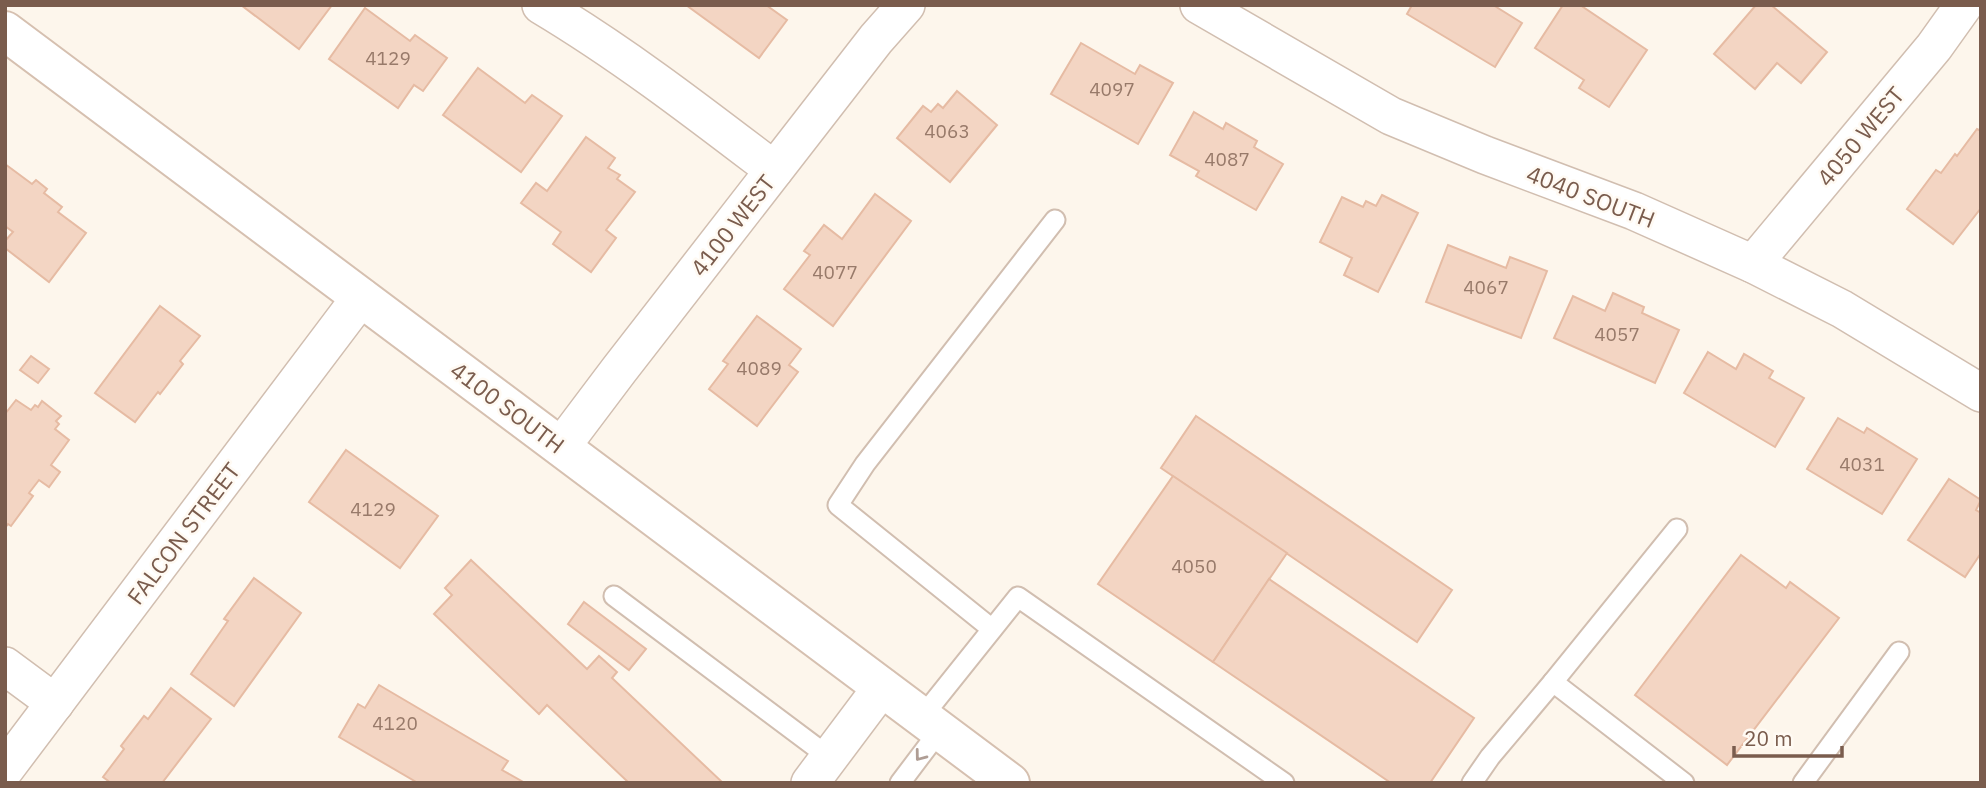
<svg xmlns="http://www.w3.org/2000/svg" width="1986" height="788" viewBox="0 0 1986 788" font-family="'IBM Plex Sans',sans-serif">
<style>
.building{fill:#f3d5c3;stroke:#e6bba3;stroke-width:2}
.lines{fill:none;stroke-linecap:round;stroke-linejoin:round}
.service-casing{stroke:#d1beb0;stroke-width:23}
.minor-casing{stroke:#d1beb0;stroke-width:40}
.secondary-casing{stroke:#d6c0b0;stroke-width:42}
.service{stroke:#fff;stroke-width:19}
.minor{stroke:#fff;stroke-width:37}
.secondary{stroke:#fff;stroke-width:38}
.oneway{stroke:#af9d94}
.labels{text-anchor:middle;dominant-baseline:central;stroke-width:5;stroke-linejoin:round;paint-order:stroke}
.number-label{font-size:19px;fill:#987a6a}
.street-label{font-size:23px;fill:#7a5c4d;stroke:#fffaf3}
</style>
<rect width="100%" height="100%" fill="#fdf6ec"/>
<g class="building">
<path d="M 241,5 L 332,5 L 299,49 Z"/>
<path d="M 686,5 L 766,5 L 787,20 L 759,58 Z"/>
<path d="M 1412,5 L 1493,5 L 1522,23 L 1495,67 L 1407,14 Z"/>
<path d="M 1563,5 L 1580,5 L 1647,50 L 1609,107 L 1579,88 L 1584,80 L 1535,48 Z"/>
<path d="M 1756,5 L 1771,5 L 1827,52 L 1801,83 L 1777,63 L 1755,89 L 1714,54 Z"/>
<path d="M 365,8 L 410,41 L 415,35 L 447,58 L 423,91 L 414,85 L 398,108 L 329,59 Z"/>
<path d="M 1081,43 L 1135,74 L 1140,65 L 1173,83 L 1138,144 L 1051,94 Z"/>
<path d="M 478,68 L 525,103 L 532,95 L 562,116 L 521,172 L 443,115 Z"/>
<path d="M 957,91 L 997,125 L 950,182 L 897,138 L 923,106 L 931,112 L 938,104 L 943,108 Z"/>
<path d="M 1194,112 L 1223,129 L 1226,123 L 1257,141 L 1254,147 L 1283,164 L 1256,210 L 1196,176 L 1199,171 L 1170,155 Z"/>
<path d="M 1977,129 L 1981,131 L 1981,208 L 1953,244 L 1907,209 L 1936,170 L 1941,173 L 1955,154 L 1957,156 Z"/>
<path d="M 586,137 L 615,158 L 608,168 L 620,175 L 617,179 L 635,192 L 606,230 L 616,238 L 591,272 L 553,244 L 561,232 L 521,203 L 536,183 L 547,191 Z"/>
<path d="M 5,164 L 32,184 L 36,180 L 47,189 L 44,193 L 62,207 L 58,212 L 86,233 L 49,282 L 5,248 L 5,241 L 13,232 L 5,226 Z"/>
<path d="M 875,194 L 911,221 L 833,326 L 784,289 L 810,255 L 804,251 L 824,225 L 842,239 Z"/>
<path d="M 1382,195 L 1418,213 L 1378,292 L 1344,275 L 1352,258 L 1320,242 L 1342,197 L 1363,207 L 1366,201 L 1376,206 Z"/>
<path d="M 1448,245 L 1506,268 L 1510,257 L 1547,271 L 1521,338 L 1426,302 Z"/>
<path d="M 1613,293 L 1644,307 L 1642,313 L 1679,330 L 1655,383 L 1554,338 L 1573,296 L 1605,311 Z"/>
<path d="M 160,306 L 200,336 L 180,361 L 183,364 L 160,394 L 158,392 L 135,422 L 95,393 Z"/>
<path d="M 757,316 L 801,349 L 789,365 L 798,372 L 757,426 L 709,389 L 728,364 L 723,361 Z"/>
<path d="M 1708,352 L 1736,369 L 1744,354 L 1773,371 L 1769,378 L 1804,398 L 1775,447 L 1684,393 Z"/>
<path d="M 31,356 L 49,369 L 38,383 L 20,370 Z"/>
<path d="M 16,400 L 31,410 L 35,405 L 38,407 L 42,401 L 61,416 L 56,421 L 59,424 L 55,429 L 69,440 L 51,465 L 60,472 L 49,487 L 39,480 L 29,493 L 33,496 L 11,526 L 8,524 L 5,528 L 5,414 Z"/>
<path d="M 1196,416 L 1452,590 L 1417,642 L 1161,468 Z"/>
<path d="M 1838,418 L 1864,433 L 1867,428 L 1917,459 L 1882,514 L 1807,469 Z"/>
<path d="M 346,450 L 438,516 L 400,568 L 309,502 Z"/>
<path d="M 1173,476 L 1287,553 L 1213,662 L 1098,584 Z"/>
<path d="M 1949,479 L 1981,500 L 1976,510 L 1981,513 L 1981,553 L 1965,577 L 1908,540 Z"/>
<path d="M 1741,555 L 1786,588 L 1790,582 L 1839,618 L 1727,765 L 1635,695 Z"/>
<path d="M 471,560 L 587,669 L 599,656 L 617,672 L 612,678 L 723,783 L 629,783 L 547,705 L 539,714 L 434,614 L 452,595 L 445,588 Z"/>
<path d="M 254,578 L 301,613 L 234,706 L 191,674 L 228,621 L 224,619 Z"/>
<path d="M 1269,579 L 1474,718 L 1430,783 L 1391,783 L 1213,662 Z"/>
<path d="M 584,602 L 646,649 L 629,670 L 568,624 Z"/>
<path d="M 379,685 L 508,761 L 502,770 L 525,783 L 418,783 L 339,737 L 358,704 L 365,708 Z"/>
<path d="M 171,688 L 211,719 L 162,783 L 111,783 L 103,777 L 124,749 L 121,746 L 144,716 L 148,719 Z"/>
</g>
<g class="lines">
<defs>
<g id="service">
<path d="M 614,596 L 829,757"/>
<path d="M 992,629 L 838,505 L 865,464 L 1055,220"/>
<path d="M 1553,682 L 1677,529"/>
<path d="M 922,717 L 1018,597 L 1284,783"/>
<path d="M 900,783 L 940,730"/>
<path d="M 1472,783 L 1490,757 L 1553,682 L 1684,783"/>
<path d="M 1803,783 L 1899,652"/>
</g>
<g id="minor">
<path d="M 541,5 C 623,54 698,112 774,170"/>
<path d="M 1199,5 L 1391,116 L 1485,155 L 1634,211 L 1753,264 L 1842,309 L 1981,393"/>
<path d="M 1753,264 L 1934,47 L 1964,5"/>
<path d="M 561,447 L 619,370 L 876,39 L 906,5"/>
<path d="M 5,666 L 55,703"/>
<path d="M 5,769 L 361,297"/>
<path d="M 810,783 L 882,687"/>
</g>
<path id="secondary" d="M 5,31 L 1010,783"/>
</defs>
<use href="#service" class="service-casing"/>
<use href="#minor" class="minor-casing"/>
<use href="#secondary" class="secondary-casing"/>
<use href="#service" class="service"/>
<use href="#minor" class="minor"/>
<use href="#secondary" class="secondary"/>
</g>
<defs><path id="oneway-chevron" d="M-2-3.5L2.5 0L-2 3.5" fill="none" stroke-width="1.6" stroke-linecap="round" stroke-linejoin="round" transform="scale(1.75)"/></defs>
<use class="oneway" href="#oneway-chevron" transform="translate(920 756) rotate(127)"/>
<g class="labels">
<g class="number-label">
<text x="388" y="58">4129</text>
<text x="1112" y="89">4097</text>
<text x="947" y="131">4063</text>
<text x="1227" y="159">4087</text>
<text x="835" y="272">4077</text>
<text x="1486" y="287">4067</text>
<text x="1617" y="334">4057</text>
<text x="759" y="368">4089</text>
<text x="1862" y="464">4031</text>
<text x="373" y="509">4129</text>
<text x="1194" y="566">4050</text>
<text x="395" y="723">4120</text>
</g>
<g class="street-label">
<text transform="translate(1860 136) rotate(-50)">4050 WEST</text>
<text transform="translate(1591 196) rotate(21)">4040 SOUTH</text>
<text transform="translate(732 225) rotate(-52)">4100 WEST</text>
<text transform="translate(508 407) rotate(37)">4100 SOUTH</text>
<text transform="translate(183 533) rotate(-53)">FALCON STREET</text>
</g>
</g>
<rect width="1986" height="788" fill="none" stroke="#7a5c4d" stroke-width="14"/>
<path d="M1734 746v10h108v-10" fill="none" stroke="#7a5c4d" stroke-width="3.5"/>
<text x="1744" y="746" font-size="21" fill="#7a5c4d" stroke="#fffaf3" stroke-width="5" paint-order="stroke">20 m</text>
</svg>
